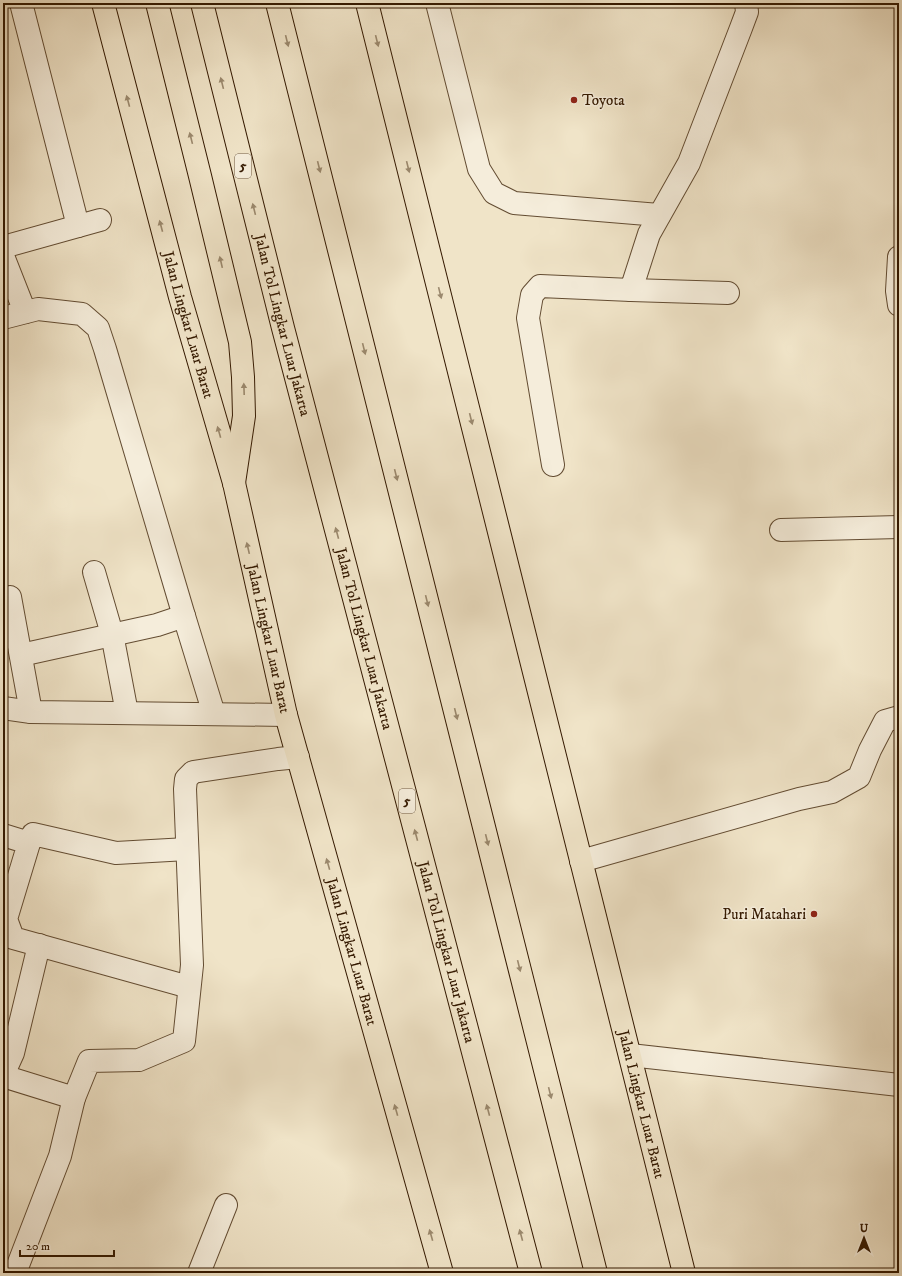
<svg xmlns="http://www.w3.org/2000/svg" width="902" height="1276" viewBox="0 0 902 1276" font-family="'IM FELL DW Pica',serif">
<style>
.lines{fill:none;stroke-linecap:round;stroke-linejoin:round}
.minor-casing{stroke:#634c32;stroke-width:24}
.major-casing{stroke:#341900;stroke-width:24}
.highway-casing{stroke:#341900;stroke-width:24}
.minor{stroke:#f5eddb;stroke-width:22}
.major{stroke:#f0e4c8;stroke-width:22}
.highway{stroke:#f0e4c8;stroke-width:22}
.oneway{fill:#9b896e}
.poi-dot{fill:#8f2418;stroke:#f5eddb;stroke-width:1.5}
.labels{text-anchor:middle;dominant-baseline:central;stroke-width:3;stroke-linejoin:round;paint-order:stroke}
.shield{fill:#f5eddb;stroke:#6e5942;stroke-width:1}
.shield-label{font-size:14px;font-weight:bold;fill:#341900}
.poi-label{font-size:15px;fill:#341900;stroke:#f5eddb;text-anchor:start}
.street-label{font-size:15px;fill:#341900;stroke:#f5eddb}
</style>
<rect width="100%" height="100%" fill="#f0e4c8"/>
<filter id="stains"><feTurbulence type="fractalNoise" baseFrequency=".005" numOctaves="4"/><feColorMatrix values="0 0 0 0 .2 0 0 0 0 .09 0 0 0 0 .02 0 0 0 .5 -.17"/></filter>
<radialGradient id="worn" r=".72"><stop offset=".6" stop-color="#630" stop-opacity="0"/><stop offset="1" stop-color="#630" stop-opacity=".3"/></radialGradient>
<g class="lines">
<defs>
<g id="minor">
<path d="M 21,3 L 78,226"/>
<path d="M 437,3 L 479,169 L 494,193 L 514,203 L 659,215"/>
<path d="M 3,247 L 100,220"/>
<path d="M 3,256 L 25,312"/>
<path d="M 899,257 L 897,291 L 899,305"/>
<path d="M 631,290 L 728,293"/>
<path d="M 3,318 L 38,309 L 82,314 L 98,328 L 105,349 L 184,616 L 157,625 L 21,655"/>
<path d="M 553,465 L 528,318 L 532,295 L 540,286 L 631,290 L 649,234 L 689,163 L 741,28 L 747,12 L 746,3"/>
<path d="M 781,530 L 899,527"/>
<path d="M 94,572 L 112,634 L 127,713"/>
<path d="M 10,597 L 31,712"/>
<path d="M 184,616 L 214,714"/>
<path d="M 3,708 L 31,712 L 286,715"/>
<path d="M 3,835 L 29,843 L 6,919 L 13,938 L 189,987"/>
<path d="M 29,843 L 33,834 L 116,853 L 187,849"/>
<path d="M 581,861 L 799,799 L 832,792 L 859,777 L 870,750 L 885,721 L 899,717"/>
<path d="M 630,1055 L 899,1085"/>
<path d="M 3,1075 L 13,1053 L 39,945"/>
<path d="M 3,1076 L 74,1098"/>
<path d="M 15,1273 L 60,1156 L 74,1098 L 89,1061 L 139,1060 L 184,1041 L 192,965 L 185,789 L 186,779 L 193,772 L 278,759 L 298,757"/>
<path d="M 199,1273 L 226,1205"/>
</g>
<g id="major">
<path id="s1" d="M 103,3 L 180,297 L 234,483 L 286,715 L 442,1273"/>
<path id="s2" d="M 367,3 L 684,1273"/>
</g>
<g id="highway">
<path d="M 157,3 L 200,176 L 240,342 L 243,377 L 244,416 L 234,483"/>
<path id="s3" d="M 202,3 L 283,328 L 531,1273"/>
<path d="M 277,3 L 596,1273"/>
</g>
</defs>
<use href="#minor" class="minor-casing"/>
<use href="#major" class="major-casing"/>
<use href="#highway" class="highway-casing"/>
<use href="#minor" class="minor"/>
<use href="#major" class="major"/>
<use href="#highway" class="highway"/>
</g>
<defs><path id="oneway-solid" d="M-6-.8H1V-3.2L6.5 0L1 3.2V.8H-6Z"/></defs>
<g class="oneway">
<use href="#oneway-solid" transform="translate(287 41) rotate(76)"/>
<use href="#oneway-solid" transform="translate(377 41) rotate(76)"/>
<use href="#oneway-solid" transform="translate(222 83) rotate(-104)"/>
<use href="#oneway-solid" transform="translate(128 101) rotate(-105)"/>
<use href="#oneway-solid" transform="translate(191 138) rotate(-104)"/>
<use href="#oneway-solid" transform="translate(319 167) rotate(76)"/>
<use href="#oneway-solid" transform="translate(408 167) rotate(76)"/>
<use href="#oneway-solid" transform="translate(254 209) rotate(-104)"/>
<use href="#oneway-solid" transform="translate(161 226) rotate(-105)"/>
<use href="#oneway-solid" transform="translate(221 262) rotate(-103)"/>
<use href="#oneway-solid" transform="translate(440 293) rotate(76)"/>
<use href="#oneway-solid" transform="translate(364 349) rotate(76)"/>
<use href="#oneway-solid" transform="translate(244 389) rotate(-92)"/>
<use href="#oneway-solid" transform="translate(471 419) rotate(76)"/>
<use href="#oneway-solid" transform="translate(219 432) rotate(-106)"/>
<use href="#oneway-solid" transform="translate(396 475) rotate(76)"/>
<use href="#oneway-solid" transform="translate(337 533) rotate(-105)"/>
<use href="#oneway-solid" transform="translate(248 548) rotate(-103)"/>
<use href="#oneway-solid" transform="translate(427 601) rotate(76)"/>
<use href="#oneway-solid" transform="translate(456 714) rotate(76)"/>
<use href="#oneway-solid" transform="translate(416 835) rotate(-105)"/>
<use href="#oneway-solid" transform="translate(487 840) rotate(76)"/>
<use href="#oneway-solid" transform="translate(328 864) rotate(-106)"/>
<use href="#oneway-solid" transform="translate(519 966) rotate(76)"/>
<use href="#oneway-solid" transform="translate(550 1093) rotate(76)"/>
<use href="#oneway-solid" transform="translate(396 1110) rotate(-106)"/>
<use href="#oneway-solid" transform="translate(488 1110) rotate(-105)"/>
<use href="#oneway-solid" transform="translate(431 1235) rotate(-106)"/>
<use href="#oneway-solid" transform="translate(521 1235) rotate(-105)"/>
</g>
<g class="poi-dot">
<circle cx="574" cy="100" r="4"/>
<circle cx="814" cy="914" r="4"/>
</g>
<g class="labels">
<g class="shield">
<rect x="235" y="154" width="16" height="24" rx="3"/>
<rect x="399" y="789" width="16" height="24" rx="3"/>
</g>
<g class="shield-label">
<text x="243" y="166">5</text>
<text x="407" y="801">5</text>
</g>
<g class="poi-label">
<text x="582" y="100">Toyota</text>
<text x="806" y="914" text-anchor="end">Puri Matahari</text>
</g>
<g class="street-label">
<text stroke="none"><textPath href="#s1" startOffset="333">Jalan Lingkar Luar Barat</textPath></text>
<text stroke="none"><textPath href="#s3" startOffset="332">Jalan Tol Lingkar Luar Jakarta</textPath></text>
<text stroke="none"><textPath href="#s1" startOffset="657">Jalan Lingkar Luar Barat</textPath></text>
<text stroke="none"><textPath href="#s3" startOffset="656">Jalan Tol Lingkar Luar Jakarta</textPath></text>
<text stroke="none"><textPath href="#s1" startOffset="981">Jalan Lingkar Luar Barat</textPath></text>
<text stroke="none"><textPath href="#s3" startOffset="980">Jalan Tol Lingkar Luar Jakarta</textPath></text>
<text stroke="none"><textPath href="#s2" startOffset="1135">Jalan Lingkar Luar Barat</textPath></text>
</g>
</g>
<rect width="902" height="1276" fill="none" stroke="#f0e4c8" stroke-width="16"/>
<rect x="4" y="4" width="894" height="1268" fill="none" stroke="#341900" stroke-width="2"/>
<rect x="8" y="8" width="886" height="1260" fill="none" stroke="#341900"/>
<g transform="translate(864 1238)" stroke="#f5eddb" stroke-width="3" paint-order="stroke">
<path d="M0-3L7 15L0 10L-7 15Z" fill="#341900"/>
<text y="-6" font-size="11" font-weight="bold" text-anchor="middle" fill="#341900">U</text>
</g>
<path d="M20 1250v6h94v-6" fill="none" stroke="#341900" stroke-width="2"/>
<text x="26" y="1250" font-size="12" fill="#341900" stroke="#f5eddb" stroke-width="3" paint-order="stroke">20 m</text>
<rect width="100%" height="100%" filter="url(#stains)"/>
<rect width="100%" height="100%" fill="url(#worn)"/>
</svg>
